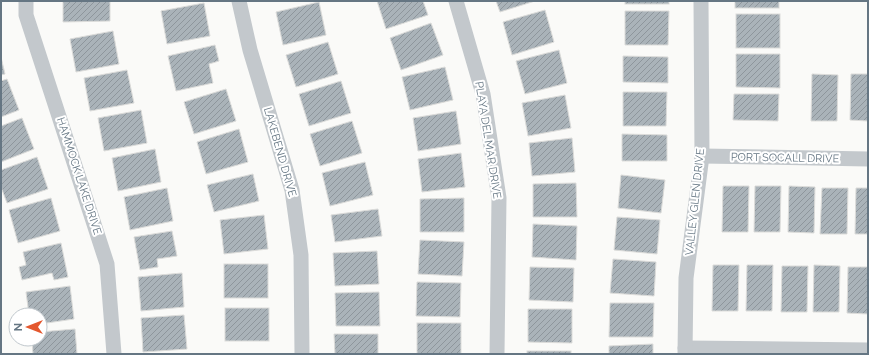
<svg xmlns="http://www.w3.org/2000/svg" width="869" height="355" viewBox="0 0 869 355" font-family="Raleway,sans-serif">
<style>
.building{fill:url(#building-hatch);stroke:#dcdcda}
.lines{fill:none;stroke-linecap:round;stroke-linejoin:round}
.street{stroke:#c3c8cc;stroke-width:15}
.labels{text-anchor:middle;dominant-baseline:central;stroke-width:4;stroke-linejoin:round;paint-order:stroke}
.street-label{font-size:11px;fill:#657683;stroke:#fff}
</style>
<defs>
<pattern id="building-hatch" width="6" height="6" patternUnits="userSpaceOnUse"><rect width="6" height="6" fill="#aab3b9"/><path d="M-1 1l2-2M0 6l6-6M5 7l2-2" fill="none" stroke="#8e969c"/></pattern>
</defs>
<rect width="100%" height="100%" fill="#fafaf8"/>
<g class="building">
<path d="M 63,1 L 110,1 L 110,21 L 63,22 Z"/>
<path d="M 377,1 L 423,1 L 428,15 L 386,29 Z"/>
<path d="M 496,1 L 535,1 L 500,12 Z"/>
<rect x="625" y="1" width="44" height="3"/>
<rect x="735" y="1" width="44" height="7"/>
<path d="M 319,2 L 326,35 L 283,45 L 276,12 Z"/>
<path d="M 204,3 L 210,36 L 167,44 L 161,11 Z"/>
<path d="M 545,10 L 554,42 L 512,55 L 503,22 Z"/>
<path d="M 625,11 L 669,11 L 668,45 L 625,45 Z"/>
<rect x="736" y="14" width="44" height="34"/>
<path d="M 431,23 L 443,55 L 401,70 L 390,38 Z"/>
<path d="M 113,31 L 119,64 L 76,72 L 70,39 Z"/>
<path d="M 328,42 L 338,74 L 296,87 L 286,55 Z"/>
<path d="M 215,45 L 219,61 L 209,64 L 213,83 L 176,91 L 168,56 Z"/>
<path d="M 559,50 L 567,83 L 525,94 L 516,61 Z"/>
<path d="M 736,54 L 780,54 L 780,88 L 736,87 Z"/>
<path d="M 623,56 L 668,57 L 668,83 L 623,82 Z"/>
<path d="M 1,57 L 5,74 L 1,75 Z"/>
<path d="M 445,67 L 453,100 L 410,110 L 402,77 Z"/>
<path d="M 127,70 L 134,103 L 90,111 L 84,78 Z"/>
<path d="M 812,74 L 838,75 L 837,121 L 811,121 Z"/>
<path d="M 851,74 L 868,74 L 868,121 L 850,120 Z"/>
<path d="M 7,79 L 19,110 L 1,117 L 1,81 Z"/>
<path d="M 341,81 L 351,113 L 309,126 L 299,94 Z"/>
<path d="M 226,89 L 236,121 L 194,134 L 184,102 Z"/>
<path d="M 623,92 L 667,92 L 666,126 L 623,126 Z"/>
<path d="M 734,94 L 779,94 L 778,121 L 733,120 Z"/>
<path d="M 565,95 L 571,128 L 528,136 L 522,103 Z"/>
<path d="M 141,110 L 147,143 L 104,151 L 98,118 Z"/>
<path d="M 456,111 L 461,144 L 418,151 L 413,118 Z"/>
<path d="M 22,118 L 34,149 L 1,162 L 1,126 Z"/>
<path d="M 352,121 L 362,153 L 320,166 L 310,134 Z"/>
<path d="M 239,129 L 248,162 L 206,174 L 197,142 Z"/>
<path d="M 622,134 L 667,135 L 667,161 L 622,161 Z"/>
<path d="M 572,138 L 575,172 L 532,176 L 529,143 Z"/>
<path d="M 155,149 L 161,182 L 118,191 L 112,158 Z"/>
<path d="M 461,153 L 465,187 L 422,192 L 418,159 Z"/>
<path d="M 37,157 L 48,189 L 7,203 L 1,187 L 1,170 Z"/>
<path d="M 365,162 L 373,195 L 330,206 L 322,173 Z"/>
<path d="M 253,174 L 259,201 L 214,212 L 207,185 Z"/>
<path d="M 621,175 L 665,180 L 661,213 L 618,208 Z"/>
<path d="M 576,183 L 577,217 L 533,217 L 533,184 Z"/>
<path d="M 723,186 L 749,186 L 748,232 L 722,232 Z"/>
<path d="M 755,186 L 781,186 L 780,232 L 754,232 Z"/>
<path d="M 789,186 L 815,187 L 814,233 L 788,232 Z"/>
<path d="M 167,188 L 173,221 L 130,230 L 124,197 Z"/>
<path d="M 822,188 L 848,188 L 847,234 L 820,234 Z"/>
<path d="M 856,188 L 868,188 L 868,234 L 855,234 Z"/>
<path d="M 51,198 L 60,231 L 18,243 L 9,210 Z"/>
<path d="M 464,198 L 464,232 L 420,232 L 420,199 Z"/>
<path d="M 378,209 L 382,236 L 335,242 L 331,215 Z"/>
<path d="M 264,215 L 268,249 L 224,254 L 220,220 Z"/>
<path d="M 617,217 L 660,220 L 657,254 L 614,250 Z"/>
<path d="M 533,224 L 577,226 L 576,260 L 532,257 Z"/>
<path d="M 172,231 L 177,256 L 157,259 L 158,267 L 140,270 L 134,237 Z"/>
<path d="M 420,240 L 464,242 L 462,276 L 418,274 Z"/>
<path d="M 61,243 L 68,277 L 54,280 L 52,273 L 22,280 L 19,267 L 26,265 L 23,252 Z"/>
<path d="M 377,251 L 379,284 L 335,286 L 333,253 Z"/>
<path d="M 613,259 L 656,262 L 654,296 L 610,293 Z"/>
<rect x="224" y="264" width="44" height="34"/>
<path d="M 713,265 L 739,265 L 738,311 L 712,311 Z"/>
<path d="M 747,265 L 773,265 L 772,311 L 746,311 Z"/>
<path d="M 814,265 L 840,266 L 839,312 L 813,312 Z"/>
<path d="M 782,266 L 808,266 L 807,312 L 781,312 Z"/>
<path d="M 530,267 L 574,268 L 573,302 L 529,300 Z"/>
<path d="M 848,267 L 868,267 L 868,314 L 847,313 Z"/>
<path d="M 182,273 L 184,307 L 141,311 L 138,277 Z"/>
<path d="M 417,282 L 461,283 L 460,317 L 416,316 Z"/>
<path d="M 70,286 L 74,319 L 40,324 L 40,315 L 29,315 L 26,292 Z"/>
<path d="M 379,292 L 380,326 L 336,326 L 335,293 Z"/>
<path d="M 610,303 L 654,303 L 653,337 L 609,337 Z"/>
<rect x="225" y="308" width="44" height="33"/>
<path d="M 528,309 L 572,309 L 572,343 L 528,342 Z"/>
<path d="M 184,315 L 187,349 L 143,352 L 141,318 Z"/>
<rect x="417" y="323" width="44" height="31"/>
<path d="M 75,329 L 77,354 L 33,354 L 32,339 L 40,339 L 40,332 Z"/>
<path d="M 334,334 L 378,334 L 378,354 L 335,354 Z"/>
<path d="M 653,344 L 653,354 L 609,354 L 609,346 Z"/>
<rect x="527" y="351" width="44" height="3"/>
</g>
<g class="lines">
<g class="street">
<path d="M 26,1 L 26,15 L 107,264 L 114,354"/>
<path d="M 239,1 L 250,50 L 292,190 L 301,255 L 302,354"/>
<path d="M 456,1 L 483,94 L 499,198 L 497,354"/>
<path d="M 702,156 L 868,159"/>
<path d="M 685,348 L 868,350"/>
<path d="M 685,354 L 686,278 L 702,156 L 701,1"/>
</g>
</g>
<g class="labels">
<g class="street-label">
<text transform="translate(488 140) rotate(81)">PLAYA DEL MAR DRIVE</text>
<text transform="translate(280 152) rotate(74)">LAKEBEND DRIVE</text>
<text transform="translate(785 158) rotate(1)">PORT SOCALL DRIVE</text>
<text transform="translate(79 176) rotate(72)">HAMMOCK LAKE DRIVE</text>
<text transform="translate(695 202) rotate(-84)">VALLEY GLEN DRIVE</text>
</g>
</g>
<rect width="869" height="355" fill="none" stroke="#657683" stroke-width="4"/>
<g transform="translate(28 327) rotate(270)"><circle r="19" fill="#ffffff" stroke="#c1c8cd"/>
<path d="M0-3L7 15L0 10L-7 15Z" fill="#e4572e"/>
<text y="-6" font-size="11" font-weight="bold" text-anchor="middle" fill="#657683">N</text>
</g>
</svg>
